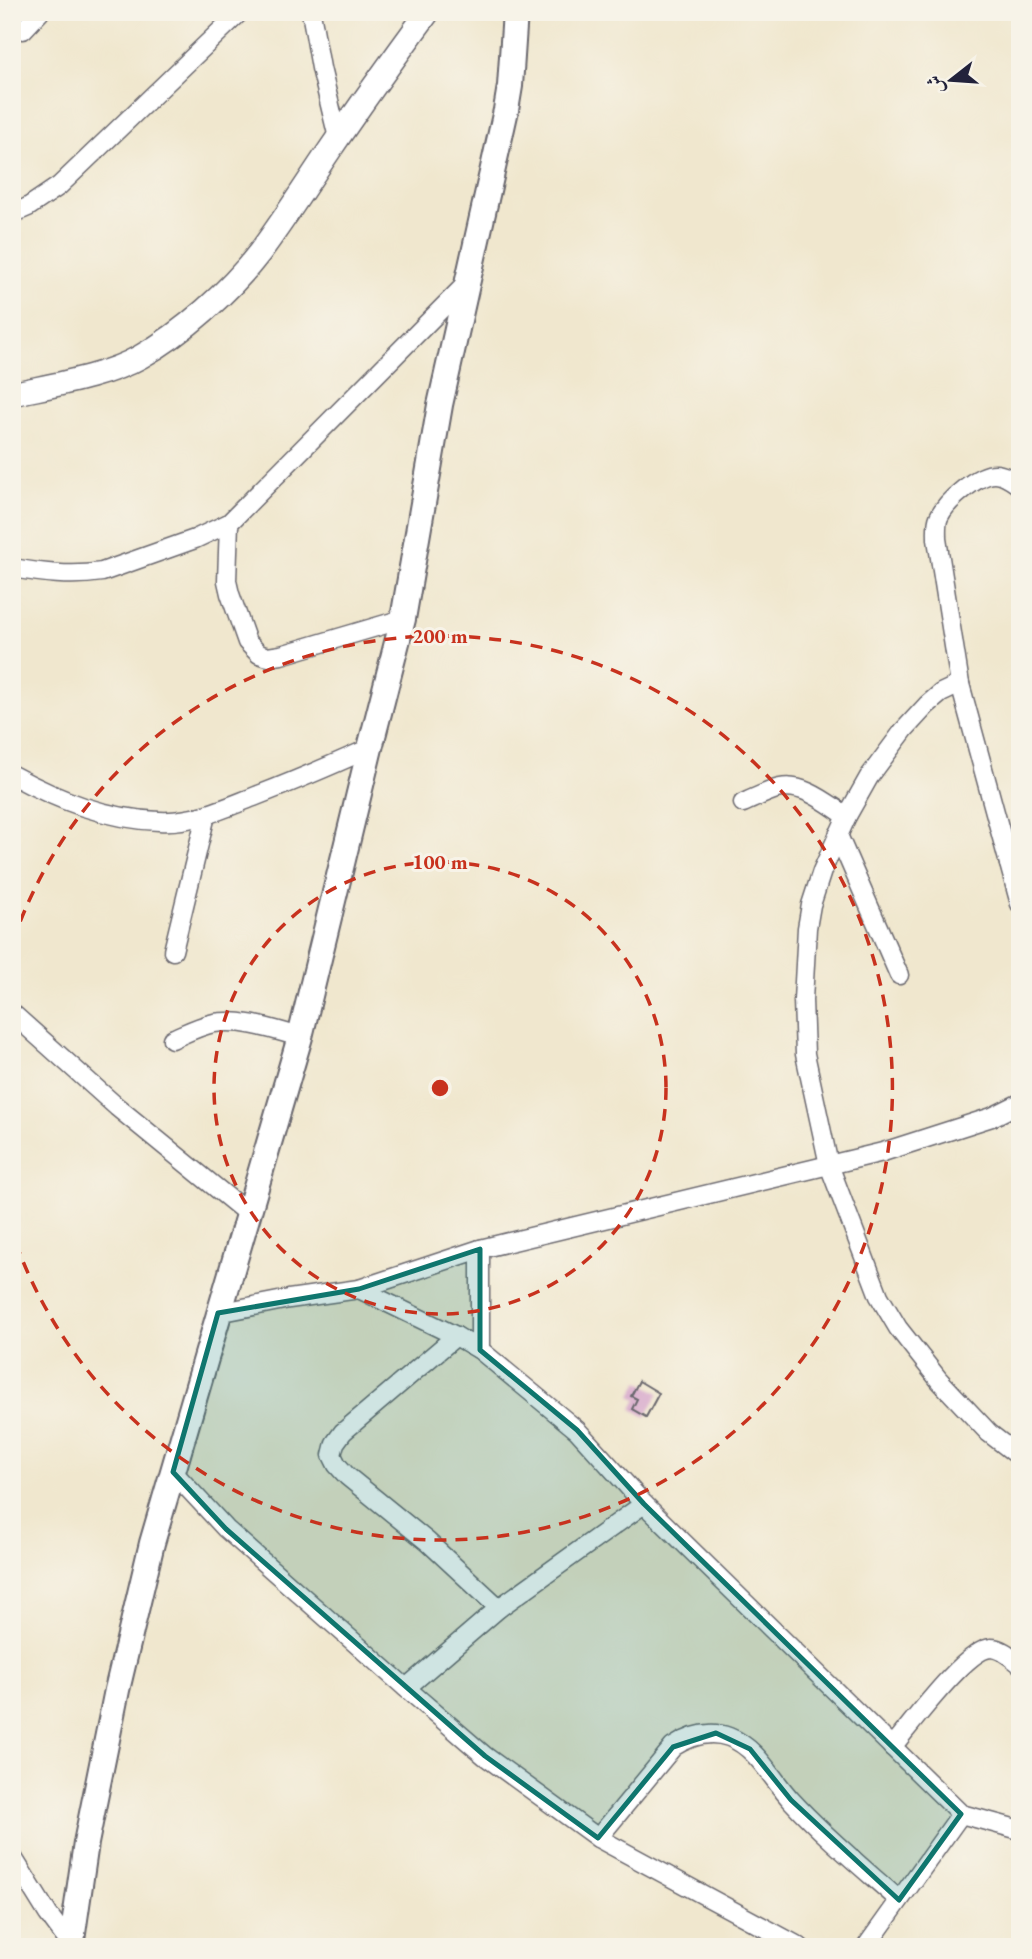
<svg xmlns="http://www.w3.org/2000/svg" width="1032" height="1959" viewBox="0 0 1032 1959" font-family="'EB Garamond',Amiri,serif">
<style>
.building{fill:#d6a5ca}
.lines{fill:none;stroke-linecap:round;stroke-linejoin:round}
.minor-casing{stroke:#6a676e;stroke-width:21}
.tertiary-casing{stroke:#6a676e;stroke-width:26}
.secondary-casing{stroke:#6a676e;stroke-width:28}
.minor{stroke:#fff;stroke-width:18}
.tertiary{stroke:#fff;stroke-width:23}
.secondary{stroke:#fff;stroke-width:24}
.marked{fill:#0f766e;fill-opacity:0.2;stroke:#0f766e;stroke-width:5;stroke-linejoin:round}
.ring{fill:none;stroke:#c8321e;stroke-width:3.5;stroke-dasharray:12 9}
.centre{fill:#c8321e;stroke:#f7f3e8;stroke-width:3.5}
.ring-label{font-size:21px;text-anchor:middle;font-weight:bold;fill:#c8321e;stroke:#f7f3e8;stroke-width:6;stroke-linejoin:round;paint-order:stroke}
</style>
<rect width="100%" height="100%" fill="#f7f3e8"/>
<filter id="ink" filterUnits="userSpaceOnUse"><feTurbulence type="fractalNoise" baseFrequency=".0143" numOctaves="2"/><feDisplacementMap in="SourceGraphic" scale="14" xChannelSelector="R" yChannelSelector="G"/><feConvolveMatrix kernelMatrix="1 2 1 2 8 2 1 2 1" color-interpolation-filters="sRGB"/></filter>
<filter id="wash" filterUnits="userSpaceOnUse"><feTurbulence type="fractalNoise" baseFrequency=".00686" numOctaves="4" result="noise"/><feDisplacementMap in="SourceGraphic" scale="28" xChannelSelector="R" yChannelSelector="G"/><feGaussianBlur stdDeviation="1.57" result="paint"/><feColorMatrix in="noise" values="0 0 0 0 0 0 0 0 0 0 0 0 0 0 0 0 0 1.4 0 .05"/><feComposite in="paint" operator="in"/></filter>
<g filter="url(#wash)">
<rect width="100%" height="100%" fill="#f0e7ce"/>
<g id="blocks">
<path class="building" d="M 639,1381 L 659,1393 L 646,1417 L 632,1409 L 637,1399 L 631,1396 Z"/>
</g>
</g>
<g filter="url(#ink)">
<use href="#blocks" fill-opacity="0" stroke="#6a676e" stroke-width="2"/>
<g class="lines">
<defs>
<g id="minor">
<path d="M 311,12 L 321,68 L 338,138"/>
<path d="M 23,30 L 40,12"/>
<path d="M 12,214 L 28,207 L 59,186 L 240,12"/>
<path d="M 1020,486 C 1013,481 1004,474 995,474 C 978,474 946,501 939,517 C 936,524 937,531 937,539 L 960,684 L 1020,904"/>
<path d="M 229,523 L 227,581 L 230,594 L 247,642 L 259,654 L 268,657 L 281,655 L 403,619"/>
<path d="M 12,568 C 42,573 71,577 102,572 L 195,539 L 229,523 L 466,284"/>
<path d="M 960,684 L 941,693 L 927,705 L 904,730 L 869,777 L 847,816 L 822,871 L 811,905 L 807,928 L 803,1000 L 805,1054 L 829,1165 L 879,1296 L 898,1328 L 939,1380 L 989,1433 L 1020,1457"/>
<path d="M 12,775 C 58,800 106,819 159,821 C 194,823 225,808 256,796 C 295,781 332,765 370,748"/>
<path d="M 743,803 C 755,798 768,791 780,788 C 804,783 828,804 847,816"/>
<path d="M 838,835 L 899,975"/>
<path d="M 1009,864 L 1020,845"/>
<path d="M 173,951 L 206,815"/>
<path d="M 12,1013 L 117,1107 L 247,1213"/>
<path d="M 172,1039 C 186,1033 199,1026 214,1023 C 243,1019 272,1029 300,1037"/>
<path d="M 480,1249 L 480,1350"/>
<path d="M 359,1289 L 456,1336 L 480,1350 L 577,1430 L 644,1504 L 961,1814 L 1020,1830"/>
<path d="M 218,1313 L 289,1299 L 359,1289 L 480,1249 L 883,1152 L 992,1117 L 1020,1103"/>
<path d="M 456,1336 L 343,1432 L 335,1443 L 332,1455 L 337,1465 L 347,1476 L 428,1542 L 499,1608"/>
<path d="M 173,1472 L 226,1529 L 406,1688 L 485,1756 L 598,1838 L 800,1947"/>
<path d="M 406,1688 L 499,1608 L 644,1504"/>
<path d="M 892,1747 C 910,1726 966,1649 991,1648 C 1002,1648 1012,1658 1020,1664"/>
<path d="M 598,1838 L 673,1747 C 690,1736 710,1730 729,1737 C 758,1748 772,1780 792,1801 C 825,1837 863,1868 899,1900"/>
<path d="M 12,1856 L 48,1914 L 71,1945"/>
<path d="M 866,1947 L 961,1814"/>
</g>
<path id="tertiary" d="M 12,394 C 52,385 105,377 140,357 C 183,333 230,291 260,252 C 284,220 306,185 329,151 C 361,104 394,58 428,12"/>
<path id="secondary" d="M 71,1947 L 86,1843 L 117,1690 L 152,1543 L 300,1037 L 370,748 L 403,619 L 440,405 L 506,110 L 510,86 L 515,12"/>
</defs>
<use href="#minor" class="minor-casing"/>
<use href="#tertiary" class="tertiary-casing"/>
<use href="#secondary" class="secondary-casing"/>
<use href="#minor" class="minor"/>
<use href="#tertiary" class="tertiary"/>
<use href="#secondary" class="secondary"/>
</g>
</g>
<path class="marked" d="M 480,1249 L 480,1350 L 577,1430 L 644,1504 L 961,1814 L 899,1900 L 791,1800 L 750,1749 L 716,1733 L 673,1747 L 598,1838 L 485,1756 L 226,1529 L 173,1472 L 218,1313 L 359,1289 Z"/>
<g class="ring">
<circle cx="440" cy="1088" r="226"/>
<path d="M13 941A452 452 0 1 1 13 1235"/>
</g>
<circle cx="440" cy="1088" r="10" class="centre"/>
<g class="ring-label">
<text x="440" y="643">200 m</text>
<text x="440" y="869">100 m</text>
</g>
<rect width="1032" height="1959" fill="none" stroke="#f7f3e8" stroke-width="42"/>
<g transform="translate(951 80) rotate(253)" stroke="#f7f3e8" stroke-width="5" paint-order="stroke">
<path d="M0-5L12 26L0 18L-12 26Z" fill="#22223b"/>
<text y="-10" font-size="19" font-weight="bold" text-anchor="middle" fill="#22223b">ش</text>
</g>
</svg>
